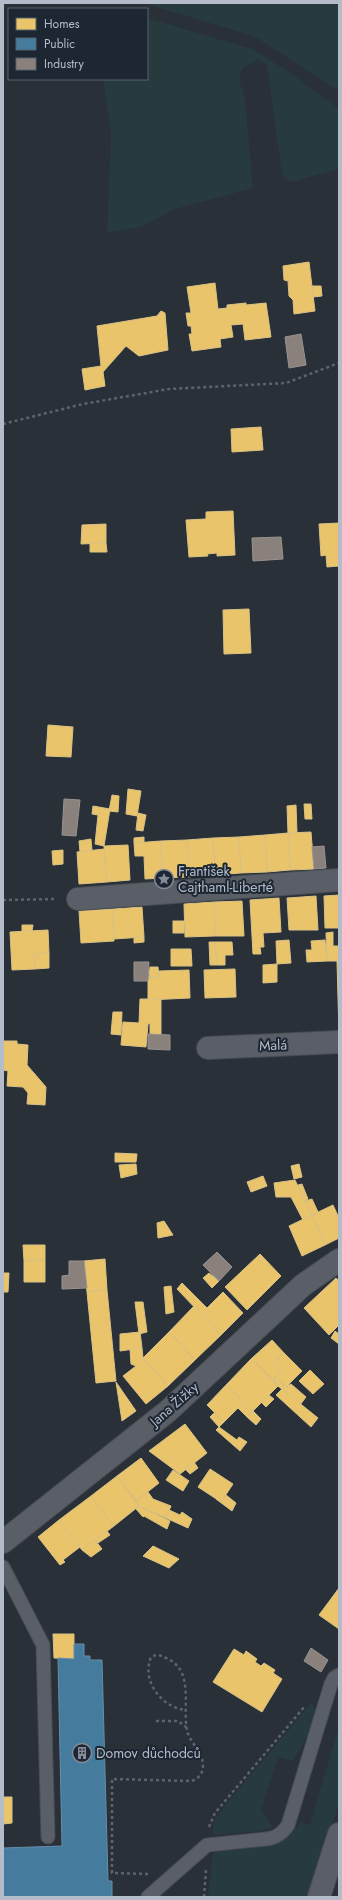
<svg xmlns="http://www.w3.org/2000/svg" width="342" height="1900" viewBox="0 0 342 1900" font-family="Jost,sans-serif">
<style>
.green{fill:#273a3e}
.homes{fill:#e9c46a;stroke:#d9c286}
.public{fill:#457b9d;stroke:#668eaa}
.industry{fill:#8a817c;stroke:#979393}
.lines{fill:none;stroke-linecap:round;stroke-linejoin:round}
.service-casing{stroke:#484c53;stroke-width:15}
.minor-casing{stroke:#484c53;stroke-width:24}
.tertiary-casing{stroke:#484c53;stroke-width:24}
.path{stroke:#5d636a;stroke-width:2.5;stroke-dasharray:3 3;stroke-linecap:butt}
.service{stroke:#5a5e66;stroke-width:13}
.minor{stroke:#5a5e66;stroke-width:22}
.tertiary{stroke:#5a5e66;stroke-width:22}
.labels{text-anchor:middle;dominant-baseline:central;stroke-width:4;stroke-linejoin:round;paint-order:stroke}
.poi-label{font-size:14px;fill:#b4bcc9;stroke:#1d2633;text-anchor:start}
.street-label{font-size:14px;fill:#b4bcc9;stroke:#1d2633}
</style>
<rect width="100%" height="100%" fill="#2a3038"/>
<g class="green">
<path d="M 142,3 L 339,3 L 339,91 L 254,36 Z"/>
<path d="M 147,18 L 252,49 L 286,70 L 339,109 L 339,169 L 295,181 L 289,181 L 282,174 L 267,65 L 258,59 L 243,68 L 239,79 L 245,99 L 253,188 L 175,209 L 141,227 L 107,233 L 111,134 L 103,79 L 147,79 Z"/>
<path d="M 311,1703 L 316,1708 L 319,1716 L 293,1761 L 278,1757 L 261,1810 L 273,1827 L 261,1831 L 213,1835 L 214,1821 L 229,1801 Z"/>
<path d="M 339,1725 L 339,1803 L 308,1897 L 208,1897 L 213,1853 C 248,1838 274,1861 300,1822 L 310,1825 Z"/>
</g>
<g class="homes">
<path d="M 309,262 L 315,311 L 294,314 L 293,300 L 289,296 L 288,281 L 284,280 L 283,266 Z"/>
<path d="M 215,283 L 218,309 L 227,308 L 227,305 L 246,303 L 246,305 L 266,303 L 271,337 L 245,340 L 243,324 L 231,325 L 233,337 L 220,339 L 221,347 L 192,351 L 189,334 L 192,334 L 191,326 L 188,326 L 186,313 L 191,313 L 187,287 Z"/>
<path d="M 312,286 L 321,286 L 322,296 L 313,297 Z"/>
<path d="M 161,311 L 165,313 L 168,350 L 139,356 L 126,346 L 103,372 L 105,386 L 85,390 L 82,369 L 101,366 L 97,326 L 157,316 Z"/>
<path d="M 261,427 L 263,450 L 232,452 L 231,429 Z"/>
<path d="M 233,511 L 235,555 L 217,556 L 217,553 L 207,554 L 208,556 L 189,557 L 186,520 L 206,519 L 206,512 Z"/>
<path d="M 339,523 L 339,566 L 327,567 L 326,555 L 321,556 L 319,524 Z"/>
<path d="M 106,524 L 106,543 L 81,544 L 82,525 Z"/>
<path d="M 90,543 L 106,543 L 107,552 L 90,552 Z"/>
<path d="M 249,609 L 251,653 L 224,654 L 223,610 Z"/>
<path d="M 48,725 L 73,727 L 71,757 L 46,756 Z"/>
<path d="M 128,789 L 141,791 L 137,816 L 126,814 Z"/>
<path d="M 112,795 L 119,796 L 118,812 L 109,811 Z"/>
<path d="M 304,804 L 311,804 L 312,819 L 305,819 Z"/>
<path d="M 296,805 L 297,833 L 288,833 L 287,806 Z"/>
<path d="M 93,806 L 110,809 L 104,846 L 95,844 L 98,815 L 92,814 Z"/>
<path d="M 138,813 L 146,815 L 143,831 L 136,830 Z"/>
<path d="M 311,832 L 314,869 L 290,870 L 288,833 Z"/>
<path d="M 288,833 L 290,870 L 267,872 L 265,835 Z"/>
<path d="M 265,835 L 267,872 L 241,873 L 239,837 Z"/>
<path d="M 144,837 L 144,842 L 134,843 L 134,838 Z"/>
<path d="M 239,837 L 241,873 L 215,875 L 213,838 Z"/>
<path d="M 213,838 L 215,875 L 188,877 L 187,840 Z"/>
<path d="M 91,839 L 92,850 L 80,852 L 79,841 Z"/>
<path d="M 187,840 L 188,877 L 162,878 L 161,841 Z"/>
<path d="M 161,841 L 162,878 L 145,879 L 144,856 L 135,856 L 134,843 Z"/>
<path d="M 128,845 L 130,880 L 107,882 L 104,846 Z"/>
<path d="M 104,849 L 107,882 L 79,884 L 77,852 Z"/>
<path d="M 63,850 L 63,864 L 53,865 L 52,851 Z"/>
<path d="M 339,895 L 339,928 L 325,928 L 324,896 Z"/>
<path d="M 316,896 L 318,930 L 289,930 L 287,898 Z"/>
<path d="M 279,898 L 281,932 L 263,933 L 264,947 L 260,947 L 261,954 L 253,954 L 250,900 Z"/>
<path d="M 242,901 L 244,936 L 215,936 L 214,902 Z"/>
<path d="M 214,902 L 215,936 L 185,937 L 184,904 Z"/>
<path d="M 142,907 L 144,937 L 114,939 L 112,909 Z"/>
<path d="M 112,909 L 114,941 L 81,943 L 79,911 Z"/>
<rect x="173" y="921" width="11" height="12"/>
<path d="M 22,925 L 33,925 L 32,931 L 22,932 Z"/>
<path d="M 48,930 L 49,953 L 34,954 L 35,969 L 12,970 L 10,932 Z"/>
<path d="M 333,932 L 333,946 L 339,946 L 339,961 L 327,961 L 326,933 Z"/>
<path d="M 134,937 L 144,937 L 144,942 L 134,943 Z"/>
<path d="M 289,940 L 291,963 L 277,964 L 276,941 Z"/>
<path d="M 325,940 L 327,961 L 307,962 L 306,950 L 312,950 L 311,941 Z"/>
<path d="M 209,942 L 215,942 L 217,965 L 210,965 Z"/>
<path d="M 215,942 L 232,942 L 233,955 L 225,955 L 225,965 L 217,965 Z"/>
<path d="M 171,949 L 191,949 L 192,966 L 171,966 Z"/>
<path d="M 49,953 L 49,968 L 35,969 L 34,954 Z"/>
<path d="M 337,961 L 339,961 L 339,1034 Z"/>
<path d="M 277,964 L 277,982 L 263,983 L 263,965 Z"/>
<path d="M 150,967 L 158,967 L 159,977 L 149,977 Z"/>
<path d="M 235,969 L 236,997 L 205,998 L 204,970 Z"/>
<path d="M 189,970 L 190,998 L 148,1000 L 148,977 L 159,977 L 159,971 Z"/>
<path d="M 140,999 L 161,999 L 161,1035 L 150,1034 L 150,1023 L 148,1024 L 146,1047 L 121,1045 L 123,1022 L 139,1023 Z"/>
<path d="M 113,1012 L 122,1012 L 121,1035 L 111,1034 Z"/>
<path d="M 3,1041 L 17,1041 L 17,1044 L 28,1045 L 27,1065 L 46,1087 L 45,1105 L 27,1104 L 28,1093 L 23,1087 L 7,1086 L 8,1071 L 3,1070 Z"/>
<path d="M 115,1153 L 137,1154 L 136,1162 L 115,1162 Z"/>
<path d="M 136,1164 L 137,1174 L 121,1178 L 119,1165 Z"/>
<path d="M 299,1164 L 302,1177 L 294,1179 L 291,1166 Z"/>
<path d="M 263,1176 L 267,1186 L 251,1192 L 247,1182 Z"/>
<path d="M 295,1180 L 312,1215 L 303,1220 L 291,1197 L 276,1197 L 274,1183 Z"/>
<path d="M 302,1184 L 308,1199 L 305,1201 L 298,1185 Z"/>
<path d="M 312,1199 L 318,1212 L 312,1215 L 305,1201 Z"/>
<path d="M 333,1205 L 339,1218 L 339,1238 L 325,1245 L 312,1215 Z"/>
<path d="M 312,1215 L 325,1245 L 302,1256 L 289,1226 Z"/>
<path d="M 164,1221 L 173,1235 L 158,1238 L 157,1223 Z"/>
<path d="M 23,1245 L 45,1245 L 45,1260 L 24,1261 Z"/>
<path d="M 260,1254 L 281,1276 L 247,1310 L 225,1287 Z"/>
<path d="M 105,1259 L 107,1290 L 87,1292 L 84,1261 Z"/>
<path d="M 45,1260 L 45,1282 L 24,1282 L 24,1261 Z"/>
<path d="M 3,1273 L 9,1273 L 8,1292 L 3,1292 Z"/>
<path d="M 209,1273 L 219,1281 L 212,1288 L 203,1278 Z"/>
<path d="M 336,1278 L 339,1281 L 339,1325 L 329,1335 L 304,1308 Z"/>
<path d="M 182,1283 L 207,1308 L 223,1292 L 243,1313 L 221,1335 L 177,1289 Z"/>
<path d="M 171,1286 L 174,1312 L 166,1314 L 164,1287 Z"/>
<path d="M 107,1290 L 116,1381 L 96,1383 L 87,1292 Z"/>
<path d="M 135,1302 L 143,1302 L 147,1332 L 139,1334 Z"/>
<path d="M 194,1306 L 221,1335 L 195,1360 L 169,1332 Z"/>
<path d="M 335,1331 L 339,1334 L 339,1344 L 331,1338 Z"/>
<path d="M 140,1332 L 142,1348 L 120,1351 L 120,1334 Z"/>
<path d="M 169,1332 L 195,1360 L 168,1386 L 143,1358 Z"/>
<path d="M 272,1340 L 284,1353 L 273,1363 L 282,1372 L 273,1380 L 251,1359 Z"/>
<path d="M 142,1348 L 143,1358 L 168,1386 L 146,1404 L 123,1376 L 136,1366 L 131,1364 L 130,1349 Z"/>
<path d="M 284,1353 L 302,1371 L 286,1387 L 276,1378 L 282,1372 L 273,1363 Z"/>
<path d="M 251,1359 L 278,1386 L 253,1411 L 226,1385 Z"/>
<path d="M 310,1370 L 324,1384 L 313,1394 L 299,1381 Z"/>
<path d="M 276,1378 L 281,1383 L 278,1386 L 273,1380 Z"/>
<path d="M 116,1382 L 136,1411 L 122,1421 Z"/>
<path d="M 281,1383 L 286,1387 L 291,1384 L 306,1397 L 300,1405 L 278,1386 Z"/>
<path d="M 226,1385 L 244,1402 L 224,1422 L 207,1405 Z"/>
<path d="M 282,1389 L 318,1418 L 311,1427 L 276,1395 Z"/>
<path d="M 269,1395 L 274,1399 L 266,1407 L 261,1402 Z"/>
<path d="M 244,1402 L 253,1411 L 247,1417 L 238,1408 Z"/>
<path d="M 253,1411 L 261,1419 L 256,1425 L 247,1417 Z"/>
<path d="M 214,1413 L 224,1422 L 219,1427 L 210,1417 Z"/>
<path d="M 185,1424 L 207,1453 L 180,1474 L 149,1451 Z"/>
<path d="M 219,1427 L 237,1440 L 239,1437 L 247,1442 L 240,1451 L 216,1430 Z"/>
<path d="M 141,1458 L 159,1483 L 136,1501 L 117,1476 Z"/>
<path d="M 194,1462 L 198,1468 L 190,1474 L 185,1469 Z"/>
<path d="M 210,1469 L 233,1484 L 221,1502 L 198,1487 Z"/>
<path d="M 173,1470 L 189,1481 L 183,1491 L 166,1480 Z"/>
<path d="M 117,1476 L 139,1506 L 114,1526 L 91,1496 Z"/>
<path d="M 148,1492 L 153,1499 L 171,1506 L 166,1518 L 139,1506 L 136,1501 Z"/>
<path d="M 226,1495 L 236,1503 L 232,1511 L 216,1499 L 221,1502 Z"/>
<path d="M 91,1496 L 114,1526 L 82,1550 L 59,1520 Z"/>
<path d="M 139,1506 L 170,1521 L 167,1529 L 144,1516 L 143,1517 L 136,1509 Z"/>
<path d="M 169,1510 L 180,1515 L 182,1512 L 192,1519 L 188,1528 L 166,1518 Z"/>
<path d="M 59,1520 L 80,1547 L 63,1560 L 65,1562 L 60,1565 L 38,1537 Z"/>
<path d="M 107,1531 L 110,1535 L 98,1543 L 95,1540 Z"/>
<path d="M 95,1540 L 102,1549 L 91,1557 L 82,1550 Z"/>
<path d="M 153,1546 L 179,1559 L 169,1568 L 143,1556 Z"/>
<path d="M 339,1588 L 339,1629 L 319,1615 Z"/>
<path d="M 53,1634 L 74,1634 L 74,1659 L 54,1658 Z"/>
<path d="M 234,1649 L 244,1655 L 246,1651 L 257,1659 L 255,1662 L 261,1666 L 264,1663 L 275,1670 L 273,1673 L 282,1679 L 262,1712 L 213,1682 Z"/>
<path d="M 3,1797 L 12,1797 L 12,1823 L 3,1824 Z"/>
</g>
<path class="public" d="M 74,1644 L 84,1644 L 84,1656 L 90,1656 L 90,1660 L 102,1660 L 108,1881 L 112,1881 L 112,1897 L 3,1897 L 3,1848 L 62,1846 L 58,1658 L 74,1659 Z"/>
<g class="industry">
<path d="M 301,334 L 306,365 L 289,368 L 285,337 Z"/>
<path d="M 281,537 L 283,559 L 253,561 L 252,538 Z"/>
<path d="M 64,799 L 80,800 L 76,836 L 62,835 Z"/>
<path d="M 324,846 L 326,868 L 314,869 L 312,847 Z"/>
<path d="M 134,962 L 149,962 L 148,981 L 134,981 Z"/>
<path d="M 148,1034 L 170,1035 L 170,1050 L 148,1049 Z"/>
<path d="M 217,1252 L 232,1267 L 219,1281 L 203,1265 Z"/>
<path d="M 69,1261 L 84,1261 L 87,1288 L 62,1289 L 62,1276 L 69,1275 Z"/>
<path d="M 311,1648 L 328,1660 L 321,1672 L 304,1661 Z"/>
</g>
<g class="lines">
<defs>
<g id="service">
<path d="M 3,1567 L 43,1645 L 48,1837"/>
<path d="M 148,1897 L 207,1845 L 266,1839 C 276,1838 282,1834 288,1825 L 331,1684 L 334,1678 L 339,1675"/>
</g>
<g id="minor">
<path d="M 78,899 L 339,880"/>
<path d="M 208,1048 L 339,1042"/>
<path d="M 3,1542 L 168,1411 L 303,1285 L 339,1260"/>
</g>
<path id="tertiary" d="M 319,1897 L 339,1834"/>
</defs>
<use href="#service" class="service-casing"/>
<use href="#minor" class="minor-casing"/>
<use href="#tertiary" class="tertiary-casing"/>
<g class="path">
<path d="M 3,424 L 83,404 L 169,389 L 286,383 L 339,363"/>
<path d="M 3,900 L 56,899"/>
<path d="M 156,1721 L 178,1721 L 186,1727"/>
<path d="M 209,1827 L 215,1813 L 305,1706"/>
<path d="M 148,1874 L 112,1873 L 112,1779 L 191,1781 C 198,1779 203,1774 203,1766 C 203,1751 190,1744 187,1730 C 182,1706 195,1670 166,1658 C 160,1655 157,1654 151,1657 C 141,1681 162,1708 186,1710"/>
<path d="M 204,1897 L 206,1870"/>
</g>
<use href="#service" class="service"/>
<use href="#minor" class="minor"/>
<use href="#tertiary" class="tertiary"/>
</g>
<defs>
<symbol id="sight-ring" viewBox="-11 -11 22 22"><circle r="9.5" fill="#1d2633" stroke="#848b96" stroke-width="1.5"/><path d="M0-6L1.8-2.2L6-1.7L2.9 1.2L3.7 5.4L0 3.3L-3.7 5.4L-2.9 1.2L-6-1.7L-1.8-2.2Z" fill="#848b96"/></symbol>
<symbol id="building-ring" viewBox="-11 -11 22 22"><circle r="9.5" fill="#1d2633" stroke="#848b96" stroke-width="1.5"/><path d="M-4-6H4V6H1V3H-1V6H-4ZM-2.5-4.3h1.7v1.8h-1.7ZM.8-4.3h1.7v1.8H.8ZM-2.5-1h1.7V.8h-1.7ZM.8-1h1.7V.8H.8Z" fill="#848b96"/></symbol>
</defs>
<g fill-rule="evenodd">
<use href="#sight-ring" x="153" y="868" width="22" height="22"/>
<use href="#building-ring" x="71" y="1742" width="22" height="22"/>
</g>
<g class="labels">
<g class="poi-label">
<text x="178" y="871">František<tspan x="178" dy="16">Cajthaml-Liberté</tspan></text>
<text x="96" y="1753">Domov důchodců</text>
</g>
<g class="street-label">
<text transform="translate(273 1045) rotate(-2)">Malá</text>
<text transform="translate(174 1404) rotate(-41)">Jana Žižky</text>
</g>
</g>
<rect width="342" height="1900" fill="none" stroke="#b4bcc9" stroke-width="8"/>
<rect x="8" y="8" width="140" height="72" fill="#1d2633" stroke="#59626f"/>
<rect x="16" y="18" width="20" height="12" fill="#e9c46a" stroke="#59626f"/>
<text x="44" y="28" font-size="12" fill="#b4bcc9">Homes</text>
<rect x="16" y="38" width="20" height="12" fill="#457b9d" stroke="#59626f"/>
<text x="44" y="48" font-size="12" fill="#b4bcc9">Public</text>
<rect x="16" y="58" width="20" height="12" fill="#8a817c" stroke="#59626f"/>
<text x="44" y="68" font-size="12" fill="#b4bcc9">Industry</text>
</svg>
